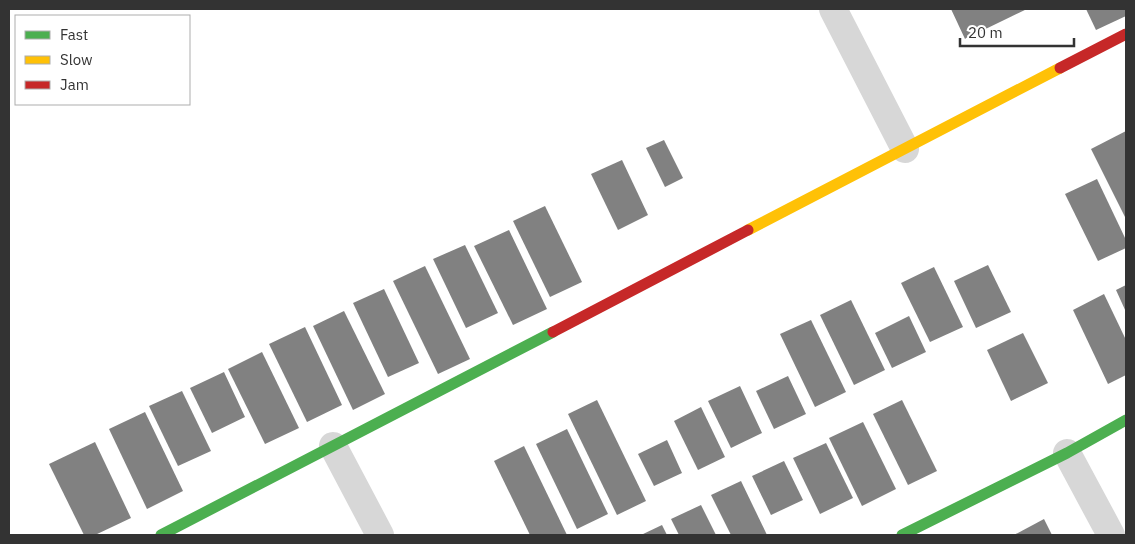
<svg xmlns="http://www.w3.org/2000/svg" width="1135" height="544" viewBox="0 0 1135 544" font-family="'IBM Plex Sans',sans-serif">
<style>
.building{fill:#818181}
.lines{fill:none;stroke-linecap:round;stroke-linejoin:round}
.street{stroke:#d7d7d7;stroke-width:28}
.fast{stroke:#4caf50;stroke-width:11}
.slow{stroke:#ffc107;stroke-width:11}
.jam{stroke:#c62828;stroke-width:11}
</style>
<rect width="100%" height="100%" fill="#fff"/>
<g class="building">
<path d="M 951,9 L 1027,9 L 965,39 Z"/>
<path d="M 1086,9 L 1126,9 L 1126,16 L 1096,30 Z"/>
<path d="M 1126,131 L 1126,219 L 1091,149 Z"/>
<path d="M 664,140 L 683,178 L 665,187 L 646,148 Z"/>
<path d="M 622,160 L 648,215 L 618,230 L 591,174 Z"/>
<path d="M 1097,179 L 1126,240 L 1126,248 L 1098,261 L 1065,194 Z"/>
<path d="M 545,206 L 582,282 L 550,297 L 513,221 Z"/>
<path d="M 509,230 L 547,309 L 513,325 L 474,246 Z"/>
<path d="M 465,245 L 498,313 L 466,328 L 433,259 Z"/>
<path d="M 988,265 L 1011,312 L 976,328 L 954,281 Z"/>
<path d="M 425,266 L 470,359 L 438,374 L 393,281 Z"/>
<path d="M 934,267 L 963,327 L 930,342 L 901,283 Z"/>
<path d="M 1126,285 L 1126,312 L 1116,290 Z"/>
<path d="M 384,289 L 419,363 L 388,377 L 353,303 Z"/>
<path d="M 1104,294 L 1126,340 L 1126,375 L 1108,384 L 1073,310 Z"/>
<path d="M 851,300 L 885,370 L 854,385 L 820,315 Z"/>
<path d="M 344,311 L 385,394 L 353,410 L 313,326 Z"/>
<path d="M 909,316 L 926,352 L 892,368 L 875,333 Z"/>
<path d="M 811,320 L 846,392 L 815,407 L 780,334 Z"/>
<path d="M 305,327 L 342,405 L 307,422 L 269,344 Z"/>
<path d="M 1023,333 L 1048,383 L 1011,401 L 987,350 Z"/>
<path d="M 262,352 L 299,428 L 265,444 L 228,369 Z"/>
<path d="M 224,372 L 245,417 L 212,433 L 190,388 Z"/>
<path d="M 788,376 L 806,414 L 774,429 L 756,391 Z"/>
<path d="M 740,386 L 762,433 L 731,448 L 708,401 Z"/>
<path d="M 182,391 L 211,451 L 178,466 L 149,406 Z"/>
<path d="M 597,400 L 646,501 L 617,515 L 568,414 Z"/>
<path d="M 902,400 L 937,471 L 908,485 L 873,414 Z"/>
<path d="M 701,407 L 725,457 L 698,470 L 674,421 Z"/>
<path d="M 145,412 L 183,491 L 147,509 L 109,429 Z"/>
<path d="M 863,422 L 896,489 L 862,506 L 829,438 Z"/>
<path d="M 567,429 L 608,514 L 577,529 L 536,444 Z"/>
<path d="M 667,440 L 682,473 L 654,486 L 638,454 Z"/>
<path d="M 95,442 L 131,518 L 95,535 L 84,535 L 49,464 Z"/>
<path d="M 826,443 L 853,498 L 820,514 L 793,458 Z"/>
<path d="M 524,446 L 567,535 L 530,535 L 494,461 Z"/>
<path d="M 784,461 L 803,500 L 771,515 L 752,476 Z"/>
<path d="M 741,481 L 767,535 L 731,535 L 711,495 Z"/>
<path d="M 701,505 L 716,535 L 679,535 L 671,519 Z"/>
<path d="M 1044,519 L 1052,535 L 1014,535 Z"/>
<path d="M 662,525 L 667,535 L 641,535 Z"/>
</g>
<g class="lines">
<g class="street">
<path d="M 833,9 L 905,149"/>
<path d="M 333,446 L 380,535"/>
<path d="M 1067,453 L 1111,535"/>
</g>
<g class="fast">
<path d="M 161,535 L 553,332"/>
<path d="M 902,535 L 1067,453 L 1126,420"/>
</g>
<path class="slow" d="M 748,230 L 1060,68"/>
<g class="jam">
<path d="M 1060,68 L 1126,34"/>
<path d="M 553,332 L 748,230"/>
</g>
</g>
<rect width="1135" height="544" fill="none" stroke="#333333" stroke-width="20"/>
<rect x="15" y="15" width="175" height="90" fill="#ffffff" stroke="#adadad"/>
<rect x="25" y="31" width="25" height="8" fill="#4caf50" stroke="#adadad"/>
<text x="60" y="40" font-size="15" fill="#333333">Fast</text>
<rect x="25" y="56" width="25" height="8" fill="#ffc107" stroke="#adadad"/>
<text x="60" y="65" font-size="15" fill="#333333">Slow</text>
<rect x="25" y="81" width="25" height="8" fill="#c62828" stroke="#adadad"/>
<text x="60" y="90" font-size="15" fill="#333333">Jam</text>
<path d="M960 38v8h114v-8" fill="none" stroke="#333333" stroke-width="2.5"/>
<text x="968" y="38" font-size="15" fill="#333333" stroke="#ffffff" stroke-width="4" paint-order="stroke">20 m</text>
</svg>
